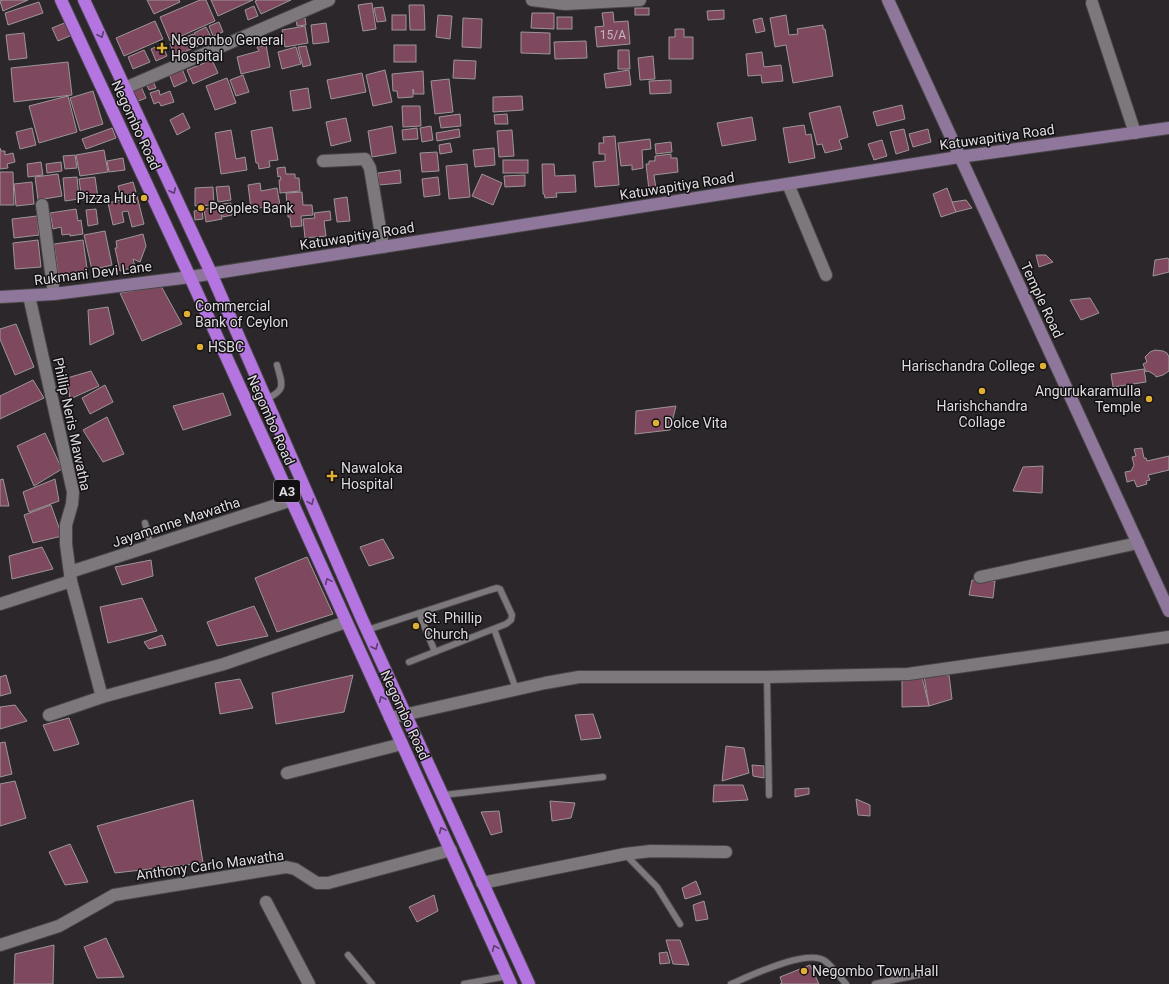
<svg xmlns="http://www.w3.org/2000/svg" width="1169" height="984" viewBox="0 0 1169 984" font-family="Roboto,sans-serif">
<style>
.building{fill:#7e495e;stroke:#9d9698}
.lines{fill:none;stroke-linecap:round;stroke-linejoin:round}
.lane-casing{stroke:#484548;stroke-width:8}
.street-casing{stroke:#484548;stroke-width:14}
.secondary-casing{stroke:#484548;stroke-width:14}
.highway-casing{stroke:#484548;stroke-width:14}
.lane{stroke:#7d787c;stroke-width:6}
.street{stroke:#7d787c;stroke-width:12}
.secondary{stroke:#8e779a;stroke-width:12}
.highway{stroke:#b575e1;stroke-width:12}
.oneway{stroke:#5b3d6f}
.poi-dot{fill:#e0b034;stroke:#121012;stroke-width:1.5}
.labels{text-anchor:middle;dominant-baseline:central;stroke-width:3;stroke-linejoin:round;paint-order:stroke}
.number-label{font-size:12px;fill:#c7b7bf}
.shield{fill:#121012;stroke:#a29fa2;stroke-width:1}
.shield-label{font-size:13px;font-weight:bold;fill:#dfdcdf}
.poi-label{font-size:14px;fill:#dfdcdf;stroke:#121012;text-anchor:start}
.street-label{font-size:14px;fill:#dfdcdf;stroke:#121012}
</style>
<rect width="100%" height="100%" fill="#2b272a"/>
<g class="building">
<path d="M 3,0 L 28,0 L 3,11 L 0,1 Z"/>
<path d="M 147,0 L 179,0 L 180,2 L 154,14 Z"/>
<path d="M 200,0 L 206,0 L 215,21 L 170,41 L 160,17 Z"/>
<path d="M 211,0 L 253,0 L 218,16 Z"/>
<path d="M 258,0 L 291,0 L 261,14 L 255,1 Z"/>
<path d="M 39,2 L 43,13 L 8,25 L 5,13 Z"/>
<path d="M 372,3 L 376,29 L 363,31 L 358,5 Z"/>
<path d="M 409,5 L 424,5 L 425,30 L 410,30 Z"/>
<path d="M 254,6 L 258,16 L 248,20 L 245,10 Z"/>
<path d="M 383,7 L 386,21 L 377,22 L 374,8 Z"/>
<rect x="635" y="8" width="14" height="7"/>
<path d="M 724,10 L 724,19 L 708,20 L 707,11 Z"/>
<path d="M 613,12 L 614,22 L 628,21 L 630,44 L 597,47 L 595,27 L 604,26 L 602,13 Z"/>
<path d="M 532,13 L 554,13 L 554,29 L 531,28 Z"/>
<rect x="392" y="15" width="14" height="15"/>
<path d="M 438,15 L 452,16 L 450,39 L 436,37 Z"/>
<path d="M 786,15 L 789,35 L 798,34 L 797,29 L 823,25 L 823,29 L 825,29 L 833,76 L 793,83 L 786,45 L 775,47 L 770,18 Z"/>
<rect x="557" y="17" width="15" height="12"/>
<path d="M 305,18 L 306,25 L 297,26 L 296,19 Z"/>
<path d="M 463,18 L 482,19 L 481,48 L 462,47 Z"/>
<path d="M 762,18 L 765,31 L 756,33 L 753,20 Z"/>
<path d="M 155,21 L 163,39 L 124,56 L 116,38 Z"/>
<path d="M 67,22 L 72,35 L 58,41 L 52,28 Z"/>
<path d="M 219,22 L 223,32 L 213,36 L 209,26 Z"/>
<path d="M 326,23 L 329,42 L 313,44 L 311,25 Z"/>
<path d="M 305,26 L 308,43 L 285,47 L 282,30 Z"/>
<path d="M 206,27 L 211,37 L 199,43 L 194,33 Z"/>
<path d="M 675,29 L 684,29 L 684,37 L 693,37 L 693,59 L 669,59 L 669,37 L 675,37 Z"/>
<path d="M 521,32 L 550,33 L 550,54 L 521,53 Z"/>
<path d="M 24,33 L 27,58 L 9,60 L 6,35 Z"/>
<path d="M 193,34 L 198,46 L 175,56 L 170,44 Z"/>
<path d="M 586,41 L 587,58 L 555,59 L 554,42 Z"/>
<path d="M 162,44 L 167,56 L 156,61 L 151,49 Z"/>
<path d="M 266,45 L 270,67 L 241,74 L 237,57 L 259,51 L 257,47 Z"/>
<rect x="394" y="45" width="22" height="17"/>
<path d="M 306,46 L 311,65 L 303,67 L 298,47 Z"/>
<path d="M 296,47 L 301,64 L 282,69 L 278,52 Z"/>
<path d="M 144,50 L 150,62 L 133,69 L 128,57 Z"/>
<path d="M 618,50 L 629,50 L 630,69 L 618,69 Z"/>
<path d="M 762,52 L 764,67 L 781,65 L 783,81 L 762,83 L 761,75 L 748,76 L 746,54 Z"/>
<path d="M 653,56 L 655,79 L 640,80 L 638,58 Z"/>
<path d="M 212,60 L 218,73 L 193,84 L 187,70 Z"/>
<path d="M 454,60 L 476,61 L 475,79 L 453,78 Z"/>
<path d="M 68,62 L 72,95 L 14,102 L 11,68 Z"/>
<path d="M 181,66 L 187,81 L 174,87 L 168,71 Z"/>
<path d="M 385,70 L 392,102 L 373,106 L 366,75 Z"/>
<path d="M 629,70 L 631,85 L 606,88 L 604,74 Z"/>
<path d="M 423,71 L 424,94 L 414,94 L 413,89 L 413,97 L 398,98 L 397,91 L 393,91 L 392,74 Z"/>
<path d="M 362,73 L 366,92 L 331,99 L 327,80 Z"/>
<path d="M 243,75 L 249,92 L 236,96 L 230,80 Z"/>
<path d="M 227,78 L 236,103 L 215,110 L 206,86 Z"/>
<path d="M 152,79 L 156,88 L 149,90 L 145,81 Z"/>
<path d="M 449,79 L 453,112 L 435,114 L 431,81 Z"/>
<path d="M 671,80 L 671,93 L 650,94 L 649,81 Z"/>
<path d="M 140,84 L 146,98 L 136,102 L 130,88 Z"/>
<path d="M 308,88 L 311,108 L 293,111 L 290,91 Z"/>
<path d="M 159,90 L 160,95 L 170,91 L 174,102 L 161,106 L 159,102 L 154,104 L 150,93 Z"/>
<path d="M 93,91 L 103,124 L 80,131 L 70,98 Z"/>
<path d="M 68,96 L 77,132 L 39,143 L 29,106 Z"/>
<path d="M 522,96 L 523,110 L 493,112 L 493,97 Z"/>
<path d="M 902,105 L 905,119 L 877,126 L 873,112 Z"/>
<path d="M 402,106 L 420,106 L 421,126 L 403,127 Z"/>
<path d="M 840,106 L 848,137 L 839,140 L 842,149 L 825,153 L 822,144 L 817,145 L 809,113 Z"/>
<path d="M 183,113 L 190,128 L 177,135 L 170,120 Z"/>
<path d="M 460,114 L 461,126 L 441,128 L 439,117 Z"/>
<path d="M 507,114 L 508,124 L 495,124 L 494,115 Z"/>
<path d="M 752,117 L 756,140 L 722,146 L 717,123 Z"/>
<path d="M 346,118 L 351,141 L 331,146 L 326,122 Z"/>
<path d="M 804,125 L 806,135 L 811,134 L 815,158 L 789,163 L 783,128 Z"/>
<path d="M 392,126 L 396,153 L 372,157 L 368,131 Z"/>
<path d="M 431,126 L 433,140 L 422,142 L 420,128 Z"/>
<path d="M 272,127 L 278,160 L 269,161 L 270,167 L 259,169 L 258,163 L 256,163 L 251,131 Z"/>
<path d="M 32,128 L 36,145 L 20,149 L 16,132 Z"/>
<path d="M 112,128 L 116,138 L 86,149 L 82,139 Z"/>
<path d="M 417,128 L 418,139 L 403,140 L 402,130 Z"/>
<path d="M 459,129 L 460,137 L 437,141 L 436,133 Z"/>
<path d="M 904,129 L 909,150 L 896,154 L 890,132 Z"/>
<path d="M 928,129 L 931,142 L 913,147 L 909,134 Z"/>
<path d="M 231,130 L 236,159 L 245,157 L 247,170 L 221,174 L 215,133 Z"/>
<path d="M 512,130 L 514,156 L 499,157 L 497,131 Z"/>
<path d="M 615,136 L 619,185 L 595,187 L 593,162 L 605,161 L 605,154 L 599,154 L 599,143 L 604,143 L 603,137 Z"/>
<path d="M 650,139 L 651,149 L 642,150 L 643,168 L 632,170 L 632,165 L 621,166 L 618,143 Z"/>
<path d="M 882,140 L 887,156 L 874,160 L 868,144 Z"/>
<path d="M 671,142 L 672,152 L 656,154 L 655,144 Z"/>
<path d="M 450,143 L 452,152 L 440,154 L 439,145 Z"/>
<path d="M 0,148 L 1,151 L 5,151 L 5,155 L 13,153 L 15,162 L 7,164 L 8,168 L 0,169 Z"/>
<path d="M 494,148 L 495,165 L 475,167 L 473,150 Z"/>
<path d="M 104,150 L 108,172 L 80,176 L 76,155 Z"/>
<path d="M 437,152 L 439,171 L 422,172 L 420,153 Z"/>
<path d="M 671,154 L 671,158 L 677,158 L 678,172 L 654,175 L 656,189 L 649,190 L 646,164 L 649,164 L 649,161 L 655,161 L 655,156 Z"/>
<path d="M 75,155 L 77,168 L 65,169 L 63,156 Z"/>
<path d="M 123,158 L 125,170 L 109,172 L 107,161 Z"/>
<rect x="503" y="160" width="25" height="13"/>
<path d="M 41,162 L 43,175 L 28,177 L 27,164 Z"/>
<path d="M 61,162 L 62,171 L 47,173 L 46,164 Z"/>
<path d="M 467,164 L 470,197 L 449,199 L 446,166 Z"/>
<path d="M 542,164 L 554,164 L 555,176 L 575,175 L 576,192 L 556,193 L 557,197 L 545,198 L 544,194 L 543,194 Z"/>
<path d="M 285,167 L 286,174 L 295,174 L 295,178 L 299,178 L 300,191 L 280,193 L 279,180 L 281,180 L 280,176 L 278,177 L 277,168 Z"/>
<path d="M 400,170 L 401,183 L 379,185 L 378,173 Z"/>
<path d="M 0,172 L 13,172 L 14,205 L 0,205 Z"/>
<path d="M 58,174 L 62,196 L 38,200 L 35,177 Z"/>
<path d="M 482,174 L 502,183 L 493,205 L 472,196 Z"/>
<path d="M 525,175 L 525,186 L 505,187 L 504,176 Z"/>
<path d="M 77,177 L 79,199 L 65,201 L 63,178 Z"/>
<path d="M 95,177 L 98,198 L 82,200 L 79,179 Z"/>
<path d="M 438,177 L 440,195 L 424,197 L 422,179 Z"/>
<path d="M 32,182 L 34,204 L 16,206 L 14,184 Z"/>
<path d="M 133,182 L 136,192 L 121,197 L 118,186 Z"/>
<path d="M 260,183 L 261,191 L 277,188 L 280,205 L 251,209 L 248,185 Z"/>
<path d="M 229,186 L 231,200 L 218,202 L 216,187 Z"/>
<path d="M 213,187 L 214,205 L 195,206 L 195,188 Z"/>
<path d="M 947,188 L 956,212 L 941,217 L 933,194 Z"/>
<path d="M 302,192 L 303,205 L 312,205 L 313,215 L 301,216 L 302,226 L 291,227 L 290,217 L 288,217 L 286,193 Z"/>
<path d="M 137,196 L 144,224 L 132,227 L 128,211 L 122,212 L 124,222 L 113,225 L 108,203 Z"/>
<path d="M 347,197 L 350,221 L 337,222 L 334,199 Z"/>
<path d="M 966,200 L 972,208 L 956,212 L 952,202 Z"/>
<path d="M 231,203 L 232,215 L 223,217 L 222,204 Z"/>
<path d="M 220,206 L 222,219 L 206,222 L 204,209 Z"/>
<path d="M 76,209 L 78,221 L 81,220 L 83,234 L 70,236 L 70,234 L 62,235 L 61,227 L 53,229 L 50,213 Z"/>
<path d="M 96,209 L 98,224 L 88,226 L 86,210 Z"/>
<path d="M 202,210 L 203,219 L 195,220 L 194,211 Z"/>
<path d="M 330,211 L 331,220 L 324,221 L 326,236 L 305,238 L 303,219 L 315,218 L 314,213 Z"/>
<path d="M 37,216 L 39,235 L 14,238 L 12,219 Z"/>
<path d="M 105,231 L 112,265 L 92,270 L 84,235 Z"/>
<path d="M 143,234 L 146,246 L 140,262 L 133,259 L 135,267 L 120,271 L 115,248 L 117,248 L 116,241 Z"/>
<path d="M 38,240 L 41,267 L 15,269 L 13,243 Z"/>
<path d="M 83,240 L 88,275 L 59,280 L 54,244 Z"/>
<path d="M 1036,255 L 1046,255 L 1053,262 L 1039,267 Z"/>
<path d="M 1168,258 L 1169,260 L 1169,272 L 1153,276 L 1155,260 Z"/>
<path d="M 161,286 L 182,324 L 142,341 L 120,293 Z"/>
<path d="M 1090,298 L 1099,313 L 1081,320 L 1070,300 Z"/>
<path d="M 108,307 L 114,334 L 90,345 L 88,310 Z"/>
<path d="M 16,324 L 34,367 L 15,375 L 0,339 L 0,329 Z"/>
<path d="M 1155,350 L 1163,351 L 1167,353 L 1169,357 L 1169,371 L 1163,375 L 1156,377 L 1155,375 L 1148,371 L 1146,372 L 1143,364 L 1147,362 L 1145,357 L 1150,352 Z"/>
<path d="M 1144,369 L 1146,382 L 1113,387 L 1111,374 Z"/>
<path d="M 91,371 L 99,386 L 70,399 L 67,378 Z"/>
<path d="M 33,380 L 44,398 L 0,419 L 0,396 Z"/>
<path d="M 105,385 L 113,402 L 90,414 L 82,398 Z"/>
<path d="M 223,393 L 231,415 L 183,430 L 173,406 Z"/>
<path d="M 676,406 L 670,430 L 635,434 L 636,411 Z"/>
<path d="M 107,417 L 124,454 L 103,462 L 83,430 Z"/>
<path d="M 45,433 L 62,469 L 34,486 L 17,446 Z"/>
<path d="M 1142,448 L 1144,458 L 1146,458 L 1147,461 L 1169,456 L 1169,470 L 1148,475 L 1150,480 L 1146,481 L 1147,484 L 1137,487 L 1134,480 L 1127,482 L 1125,472 L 1131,471 L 1134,465 L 1132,457 L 1136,456 L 1134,449 Z"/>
<path d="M 1043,466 L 1042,493 L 1013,491 L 1023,467 Z"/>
<path d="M 3,479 L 9,506 L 0,506 L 0,480 Z"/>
<path d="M 55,479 L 59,501 L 29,512 L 23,492 Z"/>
<path d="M 51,505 L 62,536 L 33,543 L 24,515 Z"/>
<path d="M 383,539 L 394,558 L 369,566 L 360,547 Z"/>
<path d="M 42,547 L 53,569 L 12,579 L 9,556 Z"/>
<path d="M 307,557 L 333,614 L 277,632 L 255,578 Z"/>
<path d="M 151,560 L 153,576 L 122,585 L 115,567 Z"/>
<path d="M 972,580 L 995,581 L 993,598 L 969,595 Z"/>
<path d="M 142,598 L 157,631 L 108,643 L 100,607 Z"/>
<path d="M 254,606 L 268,636 L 217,646 L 207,622 Z"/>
<path d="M 162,635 L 166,645 L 149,649 L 144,642 Z"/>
<path d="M 6,675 L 11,693 L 0,696 L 0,677 Z"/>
<path d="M 353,675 L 344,712 L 276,724 L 272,693 Z"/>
<path d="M 949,675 L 952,699 L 929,706 L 924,676 Z"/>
<path d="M 922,677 L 929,706 L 902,707 L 902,679 Z"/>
<path d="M 240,679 L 253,708 L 220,714 L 215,683 Z"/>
<path d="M 15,705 L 27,721 L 0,729 L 0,707 Z"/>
<path d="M 593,714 L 601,738 L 581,740 L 575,715 Z"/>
<path d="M 69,718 L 79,744 L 54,751 L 43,725 Z"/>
<path d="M 5,742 L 12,774 L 0,777 L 0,743 Z"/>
<path d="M 726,746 L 744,748 L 749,773 L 722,781 Z"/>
<path d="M 752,765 L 764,766 L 764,778 L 753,776 Z"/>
<path d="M 15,781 L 26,818 L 0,826 L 0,784 Z"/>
<path d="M 714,785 L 743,785 L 748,800 L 713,802 Z"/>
<path d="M 809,788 L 809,794 L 795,797 L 795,789 Z"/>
<path d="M 856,799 L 870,805 L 870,816 L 858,815 Z"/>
<path d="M 193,800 L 203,863 L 115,873 L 97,826 Z"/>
<path d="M 550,801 L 575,803 L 571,818 L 552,821 Z"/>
<path d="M 499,811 L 502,832 L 491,835 L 481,812 Z"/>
<path d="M 70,844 L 88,882 L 65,885 L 49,852 Z"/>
<path d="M 696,881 L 701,894 L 685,899 L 682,888 Z"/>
<path d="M 434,895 L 438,911 L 417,922 L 409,907 Z"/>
<path d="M 704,901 L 708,919 L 696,921 L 693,905 Z"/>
<path d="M 106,938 L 124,977 L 97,978 L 84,947 Z"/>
<path d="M 666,940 L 680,940 L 689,965 L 673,964 Z"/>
<path d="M 54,945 L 53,984 L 14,984 L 15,954 Z"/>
<path d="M 667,952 L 670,963 L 660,964 L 659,953 Z"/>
<path d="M 810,965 L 819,984 L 780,984 L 782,983 L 780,977 Z"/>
</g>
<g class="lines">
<defs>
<g id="lane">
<path d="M 266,399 C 287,390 282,384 277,365"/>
<path d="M 145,523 L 151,545"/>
<path d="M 419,613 L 435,652"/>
<path d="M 494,629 L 516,689"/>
<path d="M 367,630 L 490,590 L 497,588 L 500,589 L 512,615 L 511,620 L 506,624 L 409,662"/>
<path d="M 767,677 L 769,795"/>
<path d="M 443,795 L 603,777"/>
<path d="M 625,854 L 657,887 L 680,924"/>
<path d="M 348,955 L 372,984"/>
<path d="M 464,984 L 508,976"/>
<path d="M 731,984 C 750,976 808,948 825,961 C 833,967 840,977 846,984"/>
<path d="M 875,984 L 927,973"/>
</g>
<g id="street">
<path d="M 532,0 L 565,4 L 640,0"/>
<path d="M 1092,3 L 1135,133"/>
<path d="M 125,88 L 329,0"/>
<path d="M 323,161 L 365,159 L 370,168 L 383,247"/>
<path d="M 788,184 L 826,275"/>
<path d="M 42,205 L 54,294"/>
<path d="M 29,296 L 73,492 L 72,504 L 66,525 L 66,544 L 71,581 L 102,697"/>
<path d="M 70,572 L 292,500"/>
<path d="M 980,577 L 1138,543"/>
<path d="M 0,604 L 71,581"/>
<path d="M 49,715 L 102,697 L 224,664 L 346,622"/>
<path d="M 390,718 L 545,683 L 579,677 L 767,677 L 908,674 L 1169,637"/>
<path d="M 287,773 L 402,744"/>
<path d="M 482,883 L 625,854 L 651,851 L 726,852"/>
<path d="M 266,902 L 309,984"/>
<path d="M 0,945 L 59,926 L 114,895 L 286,867 L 295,869 L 317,883 L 328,883 L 451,850"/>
</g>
<g id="secondary">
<path d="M 888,0 L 1169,611"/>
<path d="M 0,297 L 54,294 L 190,277 L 959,157 L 1169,128"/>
</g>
<g id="highway">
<path d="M 61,0 L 190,277 L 511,984"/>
<path d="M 84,0 L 211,273 L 361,617 L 529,984"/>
</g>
</defs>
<use href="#lane" class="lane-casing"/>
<use href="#street" class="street-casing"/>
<use href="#secondary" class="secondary-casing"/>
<use href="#highway" class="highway-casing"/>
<use href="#lane" class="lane"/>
<use href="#street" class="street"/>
<use href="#secondary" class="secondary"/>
<use href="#highway" class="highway"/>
</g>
<defs><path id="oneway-chevron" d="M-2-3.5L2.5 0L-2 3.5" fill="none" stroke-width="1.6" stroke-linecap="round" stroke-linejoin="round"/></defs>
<g class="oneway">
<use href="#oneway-chevron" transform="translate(101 35) rotate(65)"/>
<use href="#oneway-chevron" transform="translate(173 191) rotate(65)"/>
<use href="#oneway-chevron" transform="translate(311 502) rotate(66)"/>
<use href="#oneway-chevron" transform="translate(328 581) rotate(-114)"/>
<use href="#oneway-chevron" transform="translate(375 647) rotate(65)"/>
<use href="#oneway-chevron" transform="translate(382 699) rotate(-115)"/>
<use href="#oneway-chevron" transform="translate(442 830) rotate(-115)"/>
<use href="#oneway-chevron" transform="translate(495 948) rotate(-114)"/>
</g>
<g class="poi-dot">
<path d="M160 42h4v4h4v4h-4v4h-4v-4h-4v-4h4z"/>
<circle cx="144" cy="198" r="4"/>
<circle cx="201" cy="208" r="4"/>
<circle cx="187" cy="314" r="4"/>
<circle cx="200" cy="347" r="4"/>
<circle cx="1043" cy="366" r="4"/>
<circle cx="982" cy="391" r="4"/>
<circle cx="1149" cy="399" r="4"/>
<circle cx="656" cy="423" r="4"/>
<path d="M330 470h4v4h4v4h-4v4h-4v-4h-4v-4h4z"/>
<circle cx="416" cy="626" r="4"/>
<circle cx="804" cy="971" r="4"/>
</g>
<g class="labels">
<g class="number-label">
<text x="613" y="35">15/A</text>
</g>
<rect class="shield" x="274" y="480" width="26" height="22" rx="3"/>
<g class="shield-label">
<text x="287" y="491">A3</text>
</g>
<g class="poi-label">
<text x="171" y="40">Negombo General<tspan x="171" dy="16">Hospital</tspan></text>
<text x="136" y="198" text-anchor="end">Pizza Hut</text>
<text x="209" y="208">Peoples Bank</text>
<text x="195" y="306">Commercial<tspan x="195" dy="16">Bank of Ceylon</tspan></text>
<text x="208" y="347">HSBC</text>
<text x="1035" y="366" text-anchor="end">Harischandra College</text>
<text x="1141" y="391" text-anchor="end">Angurukaramulla<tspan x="1141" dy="16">Temple</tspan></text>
<text x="982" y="406" text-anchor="middle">Harishchandra<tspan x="982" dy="16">Collage</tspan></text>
<text x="664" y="423">Dolce Vita</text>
<text x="341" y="468">Nawaloka<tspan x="341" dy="16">Hospital</tspan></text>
<text x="424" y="618">St. Phillip<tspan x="424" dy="16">Church</tspan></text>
<text x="812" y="971">Negombo Town Hall</text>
</g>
<g class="street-label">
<text transform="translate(136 125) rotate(65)">Negombo Road</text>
<text transform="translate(997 137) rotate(-8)">Katuwapitiya Road</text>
<text transform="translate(677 186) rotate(-9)">Katuwapitiya Road</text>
<text transform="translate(357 236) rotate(-9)">Katuwapitiya Road</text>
<text transform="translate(93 273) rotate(-7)">Rukmani Devi Lane</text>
<text transform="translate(1042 300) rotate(65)">Temple Road</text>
<text transform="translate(271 420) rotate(66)">Negombo Road</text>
<text transform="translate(72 424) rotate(78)">Phillip Neris Mawatha</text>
<text transform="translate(176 522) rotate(-18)">Jayamanne Mawatha</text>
<text transform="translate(405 715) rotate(65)">Negombo Road</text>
<text transform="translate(210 865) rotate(-8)">Anthony Carlo Mawatha</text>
</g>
</g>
</svg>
